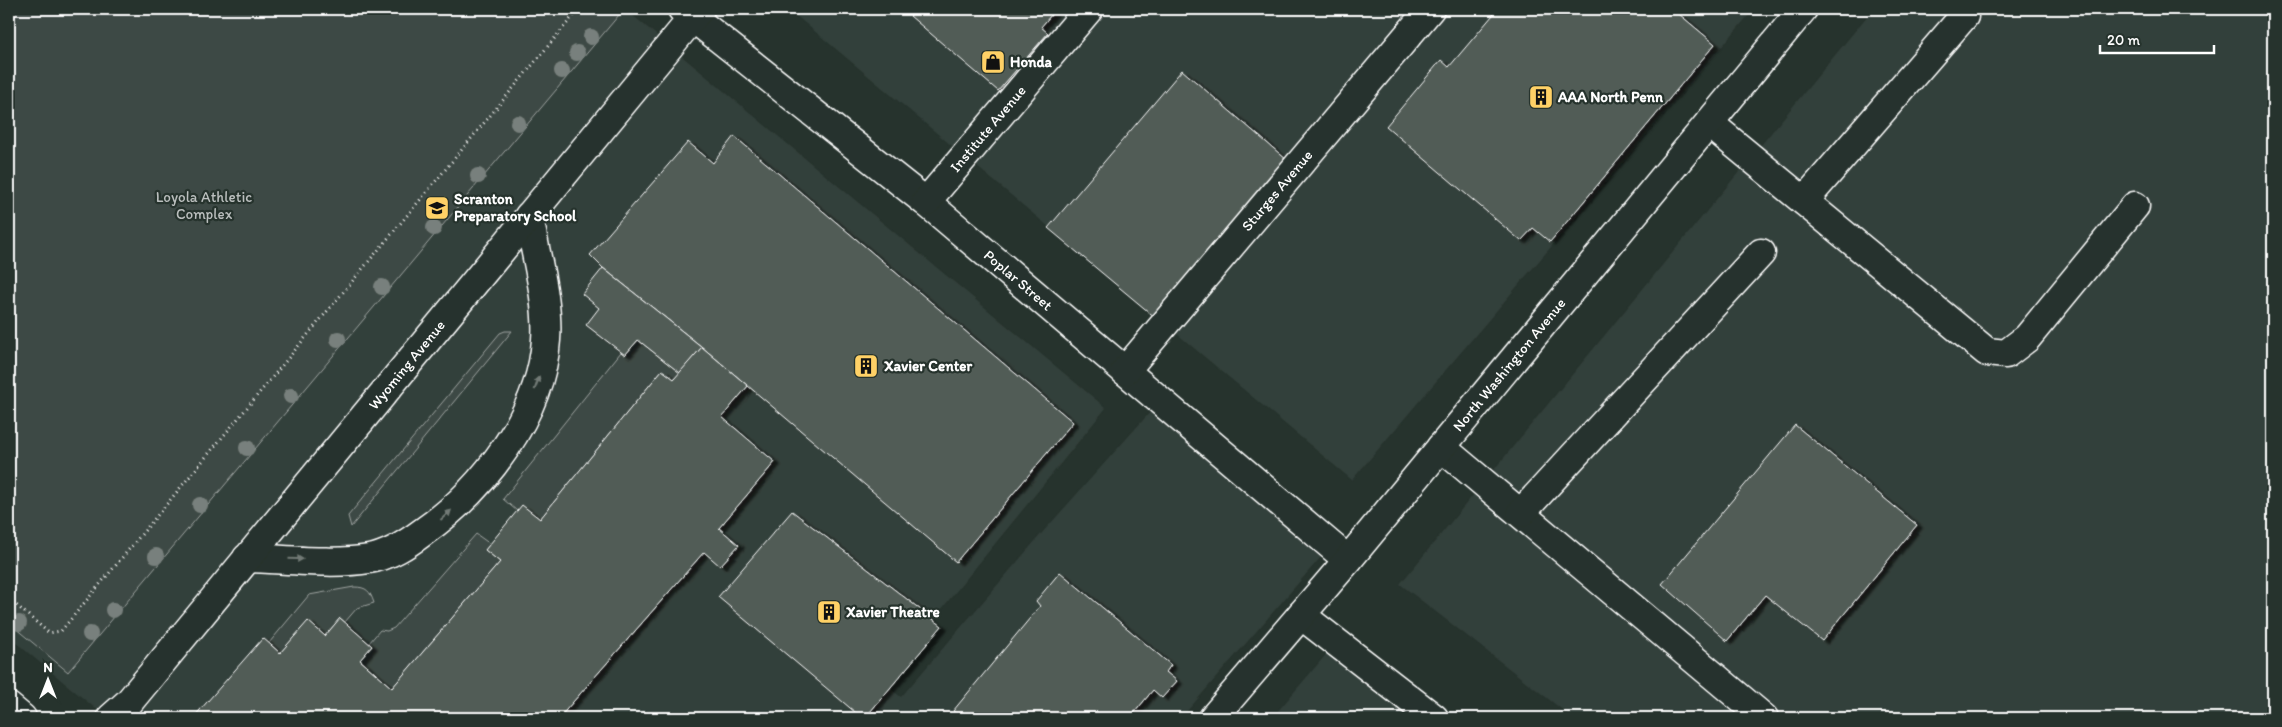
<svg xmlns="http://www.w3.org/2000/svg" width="2282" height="727" viewBox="0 0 2282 727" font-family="Itim,sans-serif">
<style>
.built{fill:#333f3a}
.green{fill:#3e4944;stroke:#9ea4a2}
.building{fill:#515c57;stroke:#fff;filter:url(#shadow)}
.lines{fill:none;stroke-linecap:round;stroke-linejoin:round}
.minor-casing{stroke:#fff;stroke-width:31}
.major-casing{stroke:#fff;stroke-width:31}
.path{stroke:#fff;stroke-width:3;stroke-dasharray:1 4;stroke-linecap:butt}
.minor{stroke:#26332d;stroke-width:28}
.major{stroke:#26332d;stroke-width:28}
.tree{fill:#78807d}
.oneway{fill:#727a76}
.labels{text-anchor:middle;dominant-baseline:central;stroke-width:4.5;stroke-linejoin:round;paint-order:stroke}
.poi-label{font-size:15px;font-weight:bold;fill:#fff;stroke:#26332d;text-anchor:start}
.street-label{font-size:15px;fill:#fff;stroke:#26332d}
.park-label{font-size:15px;fill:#bbbfbe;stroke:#26332d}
</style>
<defs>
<filter id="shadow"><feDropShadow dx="5.5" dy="3" stdDeviation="1" flood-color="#0009"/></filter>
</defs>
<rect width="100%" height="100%" fill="#26332d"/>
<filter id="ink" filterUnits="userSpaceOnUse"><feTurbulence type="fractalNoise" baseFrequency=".02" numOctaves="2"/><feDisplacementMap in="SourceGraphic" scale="10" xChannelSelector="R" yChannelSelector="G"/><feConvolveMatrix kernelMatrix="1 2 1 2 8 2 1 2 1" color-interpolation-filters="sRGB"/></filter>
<g filter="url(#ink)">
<g class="built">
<path d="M 9,9 L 625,9 L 1106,408 L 882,682 L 901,697 L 1042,533 L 1152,410 L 1321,557 L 1181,718 L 107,718 L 9,637 Z"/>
<path d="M 788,9 L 1754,9 L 1352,480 Z"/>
<path d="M 1873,9 L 2273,9 L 2273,718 L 1573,718 L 1400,584 Z"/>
<path d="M 1335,644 L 1429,718 L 1272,718 Z"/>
</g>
<g class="green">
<path d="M 9,9 L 624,9 L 68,672 L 9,623 Z"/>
<path d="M 505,331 L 512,331 L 351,527 L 348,516 L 500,333 Z"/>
<path d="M 638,340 L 680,373 L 674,379 L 662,370 L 540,519 L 522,506 L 517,511 L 503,499 L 621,352 L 625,355 Z"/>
<path d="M 476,534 L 490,544 L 485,550 L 500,562 L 392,688 L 360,660 L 372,646 L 369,643 L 380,630 L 387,631 L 394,628 Z"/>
<path d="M 354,587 C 367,587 370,591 374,603 L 357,608 L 345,622 L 340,618 L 325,636 L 308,622 L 280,653 L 269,643 L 309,595 Z"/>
</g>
<g class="building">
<path d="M 917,9 L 1056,9 L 1041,27 L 1048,33 L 998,91 L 910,16 Z"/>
<path d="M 1498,9 L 1673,9 L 1715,44 L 1550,242 L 1533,228 L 1521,241 L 1386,126 L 1441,60 L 1449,67 Z"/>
<path d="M 1182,70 L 1287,160 L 1156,318 L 1048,228 Z"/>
<path d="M 734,136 L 1073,422 L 956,562 L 702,347 L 603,268 L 590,255 L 688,142 L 713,163 Z"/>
<path d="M 603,268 L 702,347 L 680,373 L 638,340 L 625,355 L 586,325 L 599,308 L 582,294 Z"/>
<path d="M 702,347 L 748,386 L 722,417 L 775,462 L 719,528 L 739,545 L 720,566 L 704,552 L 559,718 L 193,718 L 263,638 L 280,653 L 308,621 L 325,636 L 340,618 L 372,646 L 360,660 L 392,688 L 500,562 L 485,550 L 517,511 L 522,505 L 540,519 L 662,370 L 674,379 Z"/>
<path d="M 1795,425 L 1917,525 L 1822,641 L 1765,595 L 1727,641 L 1662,584 Z"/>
<path d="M 792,511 L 942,626 L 865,718 L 862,718 L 718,597 Z"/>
<path d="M 1060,572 L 1171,665 L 1166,672 L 1177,681 L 1162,698 L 1153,690 L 1130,718 L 962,718 L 953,711 L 1040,606 L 1036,601 Z"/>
</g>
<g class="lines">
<defs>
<g id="minor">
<path id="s1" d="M 682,9 L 926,202 L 1348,560"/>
<path d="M 1709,123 L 1987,352 L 2006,354 L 2027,338 L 2135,206"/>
<path d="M 1804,201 L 1964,16"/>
<path id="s2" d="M 926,202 L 1089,9"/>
<path id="s3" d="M 1125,371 L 1430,9"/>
<path d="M 1441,447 L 1764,718"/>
<path d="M 1521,513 L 1761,253"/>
<path d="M 247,558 C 284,559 334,565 369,559 C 389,556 407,544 423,532 C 483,490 541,415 546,340 C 549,300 535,254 529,216"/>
<path d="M 1301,615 L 1434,718"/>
<path d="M 9,707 L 22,718"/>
<path id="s4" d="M 1213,718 L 1348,560 L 1803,9"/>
</g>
<g id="major">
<path id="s5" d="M 111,718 L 129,702 L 700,9"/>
</g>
</defs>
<use href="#minor" class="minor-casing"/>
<use href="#major" class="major-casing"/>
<path class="path" d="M 9,599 L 49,633 L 61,631 L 579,9"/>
<use href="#minor" class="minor"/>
<use href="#major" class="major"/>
</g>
<g class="tree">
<circle cx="591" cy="37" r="8"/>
<circle cx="577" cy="53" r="8"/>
<circle cx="562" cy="71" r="8"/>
<circle cx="518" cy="123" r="8"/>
<circle cx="478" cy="176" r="8"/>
<circle cx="434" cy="228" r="8"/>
<circle cx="382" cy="287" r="8"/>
<circle cx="338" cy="339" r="8"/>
<circle cx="291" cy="396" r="8"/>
<circle cx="247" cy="448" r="8"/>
<circle cx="200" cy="505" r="8"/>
<circle cx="156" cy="556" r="8"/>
<circle cx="113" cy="610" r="8"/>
<circle cx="19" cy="623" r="8"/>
<circle cx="90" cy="634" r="8"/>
</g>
<defs><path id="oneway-solid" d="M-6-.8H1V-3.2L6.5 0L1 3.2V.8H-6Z" transform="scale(1.25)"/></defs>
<g class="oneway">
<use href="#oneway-solid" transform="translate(537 383) rotate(-71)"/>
<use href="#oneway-solid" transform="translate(446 515) rotate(-42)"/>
<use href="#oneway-solid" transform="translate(296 559) rotate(2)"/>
</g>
</g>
<defs>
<symbol id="shop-square" viewBox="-11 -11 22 22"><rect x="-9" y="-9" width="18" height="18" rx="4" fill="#ffd166" stroke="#26332d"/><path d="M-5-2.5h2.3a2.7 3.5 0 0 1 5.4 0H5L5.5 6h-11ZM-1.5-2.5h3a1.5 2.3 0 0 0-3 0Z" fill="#111"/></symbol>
<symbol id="building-square" viewBox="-11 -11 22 22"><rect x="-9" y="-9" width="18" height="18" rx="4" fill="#ffd166" stroke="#26332d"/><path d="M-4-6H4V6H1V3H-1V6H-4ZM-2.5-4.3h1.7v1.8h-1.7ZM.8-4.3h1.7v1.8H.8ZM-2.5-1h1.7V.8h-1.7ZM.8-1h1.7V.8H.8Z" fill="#111"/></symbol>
<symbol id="school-square" viewBox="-11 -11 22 22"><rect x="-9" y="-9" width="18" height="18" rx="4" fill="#ffd166" stroke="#26332d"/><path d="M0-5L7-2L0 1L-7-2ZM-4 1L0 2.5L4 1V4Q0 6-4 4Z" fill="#111"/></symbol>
</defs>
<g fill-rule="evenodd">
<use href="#shop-square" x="979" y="48" width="28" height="28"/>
<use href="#building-square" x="1527" y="83" width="28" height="28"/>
<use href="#school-square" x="423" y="194" width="28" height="28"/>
<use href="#building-square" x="852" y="352" width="28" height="28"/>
<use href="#building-square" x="815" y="598" width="28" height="28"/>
</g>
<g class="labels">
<g class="poi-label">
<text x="1010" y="62">Honda</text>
<text x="1558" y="97">AAA North Penn</text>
<text x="454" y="199">Scranton<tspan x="454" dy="17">Preparatory School</tspan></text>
<text x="884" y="366">Xavier Center</text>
<text x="846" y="612">Xavier Theatre</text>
</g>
<g class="street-label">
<text stroke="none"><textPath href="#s2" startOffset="96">Institute Avenue</textPath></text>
<text stroke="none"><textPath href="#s3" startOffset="236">Sturges Avenue</textPath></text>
<text stroke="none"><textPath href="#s1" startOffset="432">Poplar Street</textPath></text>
<text stroke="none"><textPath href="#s5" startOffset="461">Wyoming Avenue</textPath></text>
<text stroke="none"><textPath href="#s4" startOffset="461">North Washington Avenue</textPath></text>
</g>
<g class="park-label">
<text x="204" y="197">Loyola Athletic<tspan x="204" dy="17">Complex</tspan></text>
</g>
</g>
<rect width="2282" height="727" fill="none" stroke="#26332d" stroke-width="30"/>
<rect x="15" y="15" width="2252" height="697" fill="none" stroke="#fff" stroke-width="2" filter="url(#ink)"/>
<g transform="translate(48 680)" stroke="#26332d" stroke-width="4" paint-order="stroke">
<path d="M0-4L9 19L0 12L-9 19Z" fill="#ffffff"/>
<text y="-8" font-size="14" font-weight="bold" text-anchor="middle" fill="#ffffff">N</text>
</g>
<path d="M2100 45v8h114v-8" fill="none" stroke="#ffffff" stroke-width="2.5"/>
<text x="2107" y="45" font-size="15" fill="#ffffff" stroke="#26332d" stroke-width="4" paint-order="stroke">20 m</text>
</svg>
